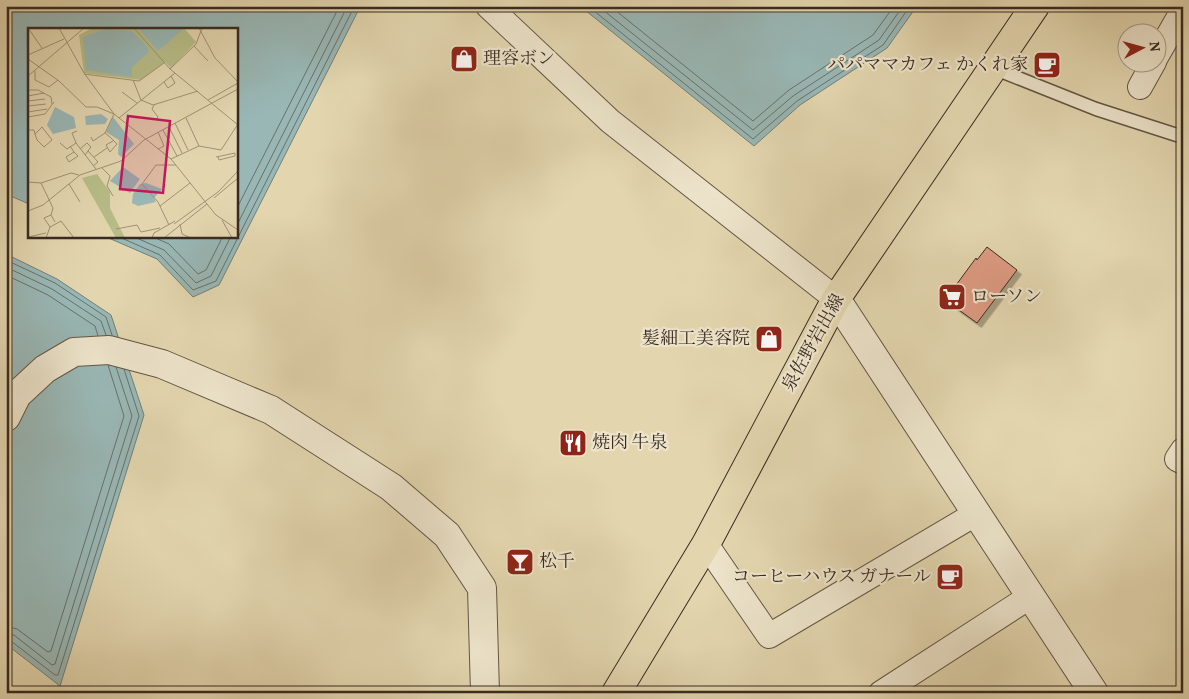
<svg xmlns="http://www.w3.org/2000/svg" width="1189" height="699" viewBox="0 0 1189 699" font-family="Vollkorn,'Noto Serif JP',serif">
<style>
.water{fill:#99b7b5;stroke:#737f79}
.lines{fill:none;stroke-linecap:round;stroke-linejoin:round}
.shore{stroke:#69716a;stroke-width:1}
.building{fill:#dd9b83;stroke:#392b20;filter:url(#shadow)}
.service-casing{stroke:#645644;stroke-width:15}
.minor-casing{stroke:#645644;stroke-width:26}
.tertiary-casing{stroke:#645644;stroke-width:30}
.primary-casing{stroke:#392b20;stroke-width:30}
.service{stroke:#ede4cb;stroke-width:12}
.minor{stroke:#ede4cb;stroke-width:24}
.tertiary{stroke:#ede4cb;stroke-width:28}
.primary{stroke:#e3d6af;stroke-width:28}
.labels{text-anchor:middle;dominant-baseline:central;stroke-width:4.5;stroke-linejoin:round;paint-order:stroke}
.poi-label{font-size:18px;fill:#392b20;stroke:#ede4cb;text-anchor:start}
.street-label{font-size:18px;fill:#392b20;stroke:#ede4cb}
.inset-road{fill:none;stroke:#9f9276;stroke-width:1}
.view{fill:#c2185b;fill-opacity:0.15;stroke:#c2185b;stroke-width:2.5}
.inset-edge{fill:none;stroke:#392b20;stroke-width:2.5}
</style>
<defs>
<filter id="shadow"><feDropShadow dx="4.5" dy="4.5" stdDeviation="0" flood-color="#0004"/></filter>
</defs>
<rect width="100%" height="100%" fill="#e3d6af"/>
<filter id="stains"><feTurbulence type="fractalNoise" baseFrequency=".004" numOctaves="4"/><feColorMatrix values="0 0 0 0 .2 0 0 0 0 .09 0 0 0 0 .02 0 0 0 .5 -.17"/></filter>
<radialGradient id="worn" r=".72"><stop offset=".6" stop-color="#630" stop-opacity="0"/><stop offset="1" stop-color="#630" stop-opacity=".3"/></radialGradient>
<g class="water">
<path d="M 6,6 L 355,6 L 357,13 L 219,285 L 193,297 L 157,259 L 104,236 L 236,236 L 236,29 L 29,29 L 29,204 L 6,194 Z"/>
<path d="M 580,6 L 917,6 L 887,48 L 800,105 L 754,146 Z"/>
<path d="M 6,254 L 57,279 L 111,315 L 144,415 L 60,686 L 6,644 Z"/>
</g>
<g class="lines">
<g class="shore">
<path d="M 588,6 L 753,139 L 797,101 L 883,45 L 910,6"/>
<path d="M 598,6 L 753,130 L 793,96 L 879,40 L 903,6"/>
<path d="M 610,6 L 753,121 L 789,90 L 873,35 L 894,6"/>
<path d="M 236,210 L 337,11 L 337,6"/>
<path d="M 236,227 L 344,13 L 344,6"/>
<path d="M 117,236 L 160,255 L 193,290 L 216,281 L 351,13 L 350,6"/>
<path d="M 132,236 L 164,250 L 196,283 L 211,276 L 231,236"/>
<path d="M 151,236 L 169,244 L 198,274 L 206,270 L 223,236"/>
<path d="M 6,260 L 55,283 L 106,317 L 112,335"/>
<path d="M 6,267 L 52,289 L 101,321 L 106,335"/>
<path d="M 6,275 L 48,295 L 95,326 L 98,336"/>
<path d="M 6,626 L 17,629 L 48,652 L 51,651 L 124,416 L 108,365"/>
<path d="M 6,634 L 14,635 L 52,665 L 55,664 L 132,416 L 116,367"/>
<path d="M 6,640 L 11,641 L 55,675 L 58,675 L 139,416 L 124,369"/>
</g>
</g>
<path class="building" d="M 987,247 L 1017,270 L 977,323 L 945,300 L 976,258 L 977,260 Z"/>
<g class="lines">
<defs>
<path id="service" d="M 993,68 L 1096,109 L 1183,137"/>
<g id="minor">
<path d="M 488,6 L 610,121 L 836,299"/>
<path d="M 1156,57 L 1183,10"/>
<path d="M 1140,87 L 1154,62"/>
<path d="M 1183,450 L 1177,459 L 1183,462"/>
<path d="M 706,544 L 769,636 L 977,513"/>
<path d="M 881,693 L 1031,596"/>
</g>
<g id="tertiary">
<path d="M 836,299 L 1094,693"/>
<path d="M 6,417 L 17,395 L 45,369 L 74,352 L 109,350 L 162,364 L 271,410 L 391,487 L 447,535 L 482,588 L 485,693"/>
</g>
<path id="primary" d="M 616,693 L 706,544 L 836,299 L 1035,6"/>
</defs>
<use href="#service" class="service-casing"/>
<use href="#minor" class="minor-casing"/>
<use href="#tertiary" class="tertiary-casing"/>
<use href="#primary" class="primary-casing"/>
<use href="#service" class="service"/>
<use href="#minor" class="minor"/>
<use href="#tertiary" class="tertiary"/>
<use href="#primary" class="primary"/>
</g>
<defs>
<symbol id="shop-square" viewBox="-11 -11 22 22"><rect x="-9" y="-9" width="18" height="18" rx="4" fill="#8f2418" stroke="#ede4cb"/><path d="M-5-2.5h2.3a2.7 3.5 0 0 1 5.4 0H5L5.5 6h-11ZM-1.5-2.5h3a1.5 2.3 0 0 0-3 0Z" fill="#fff"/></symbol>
<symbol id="cafe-square" viewBox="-11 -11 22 22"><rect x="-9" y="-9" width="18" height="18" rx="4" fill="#8f2418" stroke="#ede4cb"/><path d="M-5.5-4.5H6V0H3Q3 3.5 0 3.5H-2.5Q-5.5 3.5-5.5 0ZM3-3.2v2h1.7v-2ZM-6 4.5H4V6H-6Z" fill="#fff"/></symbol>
<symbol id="supermarket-square" viewBox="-11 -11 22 22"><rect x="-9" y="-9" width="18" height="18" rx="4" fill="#8f2418" stroke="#ede4cb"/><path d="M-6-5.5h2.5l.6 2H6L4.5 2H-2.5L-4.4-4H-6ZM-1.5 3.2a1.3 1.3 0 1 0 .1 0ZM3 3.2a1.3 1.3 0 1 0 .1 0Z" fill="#fff"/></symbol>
<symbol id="restaurant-square" viewBox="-11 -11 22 22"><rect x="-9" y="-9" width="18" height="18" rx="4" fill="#8f2418" stroke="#ede4cb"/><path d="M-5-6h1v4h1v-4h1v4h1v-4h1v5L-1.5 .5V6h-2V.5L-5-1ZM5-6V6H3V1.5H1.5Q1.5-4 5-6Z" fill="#fff"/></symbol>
<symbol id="bar-square" viewBox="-11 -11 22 22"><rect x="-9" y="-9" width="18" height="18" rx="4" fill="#8f2418" stroke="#ede4cb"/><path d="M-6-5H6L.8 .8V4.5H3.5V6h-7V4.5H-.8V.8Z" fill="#fff"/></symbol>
</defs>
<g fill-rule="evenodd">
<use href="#shop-square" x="448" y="43" width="32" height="32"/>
<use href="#cafe-square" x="1031" y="49" width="32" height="32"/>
<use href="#supermarket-square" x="936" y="281" width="32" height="32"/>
<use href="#shop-square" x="753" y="323" width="32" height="32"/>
<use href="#restaurant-square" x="557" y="427" width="32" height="32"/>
<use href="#bar-square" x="504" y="546" width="32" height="32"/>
<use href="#cafe-square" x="934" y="561" width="32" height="32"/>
</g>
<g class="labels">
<g class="poi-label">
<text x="483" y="59">理容ボン</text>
<text x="1028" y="65" text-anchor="end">パパママカフェ かくれ家</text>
<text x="971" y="297">ローソン</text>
<text x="750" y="339" text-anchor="end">髪細工美容院</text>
<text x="592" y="443">焼肉 牛泉</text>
<text x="539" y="562">松千</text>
<text x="931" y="577" text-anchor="end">コーヒーハウス ガナール</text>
</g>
<g class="street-label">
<text transform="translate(814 343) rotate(-61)">泉佐野岩出線</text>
</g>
</g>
<g transform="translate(28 28)">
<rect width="210" height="210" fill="#e3d6af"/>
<path d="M 64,0 L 156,0 L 168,14 L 143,40 L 137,34 L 113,52 L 56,45 L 51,7 ZM 69,146 L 82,164 L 82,180 L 97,210 L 88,210 L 54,150 Z" fill="#b7bd88"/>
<path d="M 110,0 L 153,0 L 154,2 L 130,23 ZM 77,1 L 104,3 L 119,18 L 121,24 L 104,39 L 104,49 L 58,42 L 55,9 ZM 27,79 L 46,89 L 48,100 L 25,106 L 19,97 ZM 73,86 L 80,91 L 77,96 L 58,97 L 57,88 ZM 85,89 L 106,116 L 93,129 L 90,126 L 91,112 L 78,104 ZM 95,139 L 112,151 L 102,165 L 82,153 ZM 118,155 L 134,161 L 126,170 L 128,174 L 110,178 L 104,175 L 105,166 L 112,156 Z" fill="#99b7b5"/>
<path class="inset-road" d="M 0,0 L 14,20M 31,0 L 56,45 L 86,86 L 143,131 L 179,176M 106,0 L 142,41 L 210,97M 171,0 L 187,30 L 210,54M 166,18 L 180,33M 0,27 L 36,11M 0,31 L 31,53 L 58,79 L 69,79 L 86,86 L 77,105 L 82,109 L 89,116 L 82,124 L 78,117 L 85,113M 142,41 L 168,16 L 174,0M 7,43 L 7,52 L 21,59 L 30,52M 56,46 L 111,53 L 136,35M 0,48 L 56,0M 105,52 L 113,72 L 125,77 L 170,63M 136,54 L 140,60 L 147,55 L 143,48M 0,62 L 10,62 L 23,69 L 24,76M 94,64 L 109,75M 0,68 L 16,65M 180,72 L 210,55M 0,73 L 17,71M 126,77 L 124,81 L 130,89 L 128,92M 0,78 L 18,76M 0,84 L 19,81M 0,89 L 17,86 L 26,74M 91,90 L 147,45M 158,90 L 171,118M 147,95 L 160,122M 141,99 L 154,125M 0,102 L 6,102 L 7,106 L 9,112 L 16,119 L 24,112 L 14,99 L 7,106M 135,102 L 149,128M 49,103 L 44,105 L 48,115 L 68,141M 130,104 L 136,118 L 130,121M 63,109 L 65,113 L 77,105M 32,115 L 39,121 L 48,115M 42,118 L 46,124 L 50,128 L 41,134 L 38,129 L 46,124M 52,121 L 59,115 L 63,119 L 57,127M 60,123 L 70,134 L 65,138M 190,128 L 191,132 L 207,128 L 207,125M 66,129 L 79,120M 188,129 L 207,125M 143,131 L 171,118 L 193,122 L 210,96M 74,140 L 82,148 L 79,158 L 85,168M 0,154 L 13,155 L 43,145 L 51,147M 13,155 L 25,180 L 23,187 L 27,194M 41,156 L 52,174M 186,170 L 210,150M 132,178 L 162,155M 0,183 L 15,177 L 52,147 L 93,133 L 116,112 L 210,61M 194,192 L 204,210M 146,196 L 190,164 L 210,143M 152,196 L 154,206 L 163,210M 141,197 L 130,174 L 114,156 L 128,137 L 148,137M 22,199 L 16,190 L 23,187M 88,201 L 109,197 L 113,204 L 132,200M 0,209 L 18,205M 18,210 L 22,199 L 33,193 L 46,210M 124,210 L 126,205 L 147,193M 136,210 L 179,176 L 188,187 L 210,202"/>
<path class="view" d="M 100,88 L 142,93 L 135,165 L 92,161 Z"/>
<rect width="210" height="210" class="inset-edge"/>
</g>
<rect width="1189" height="699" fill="none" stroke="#e3d6af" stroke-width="25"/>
<rect x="8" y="8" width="1174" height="684" fill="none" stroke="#392b20" stroke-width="2.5"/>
<rect x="12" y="12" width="1164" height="674" fill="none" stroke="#392b20"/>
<g transform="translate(1142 48) rotate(84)"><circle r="24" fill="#ede4cb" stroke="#a59a87"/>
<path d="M0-4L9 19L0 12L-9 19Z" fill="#8f2418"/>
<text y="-8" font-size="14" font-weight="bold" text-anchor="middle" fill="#392b20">N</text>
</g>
<rect width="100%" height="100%" filter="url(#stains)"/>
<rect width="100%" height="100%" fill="url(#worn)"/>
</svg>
